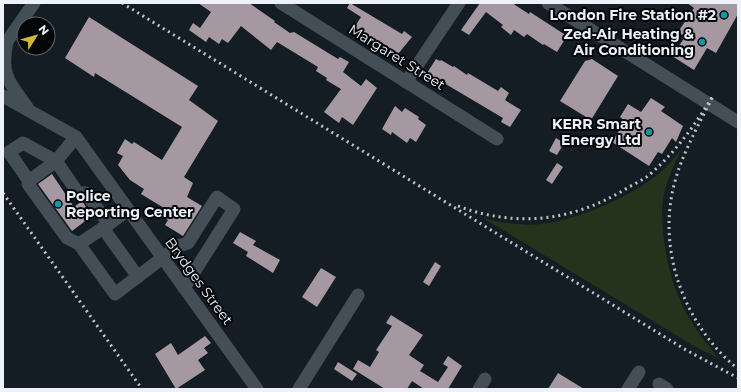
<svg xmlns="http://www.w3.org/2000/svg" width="741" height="392" viewBox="0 0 741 392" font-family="Montserrat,sans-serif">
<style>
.green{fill:#24331c}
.building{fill:#a598a0}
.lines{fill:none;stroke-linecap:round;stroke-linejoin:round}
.minor{stroke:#444e57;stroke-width:13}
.rail{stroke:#bdc4c9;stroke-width:3;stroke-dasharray:2 4;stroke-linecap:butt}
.culture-dot{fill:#0f9aa8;stroke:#04070a;stroke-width:1.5}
.labels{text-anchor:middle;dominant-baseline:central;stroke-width:4;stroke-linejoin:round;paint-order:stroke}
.poi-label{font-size:14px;font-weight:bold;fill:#ecf2f7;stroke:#04070a;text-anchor:end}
.street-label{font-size:14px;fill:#ecf2f7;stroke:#04070a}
</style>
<rect width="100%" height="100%" fill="#141d24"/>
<path class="green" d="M 682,149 C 672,167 663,189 662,210 C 662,247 671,289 691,321 C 698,334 709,346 718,358 L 694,346 L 483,218 C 502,223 522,226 541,224 C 577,220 628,198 656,176 C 666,168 674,158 682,149 Z"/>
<g class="building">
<path d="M 198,3 L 249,3 L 275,21 L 274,22 L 290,33 L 294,32 L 338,59 L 340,57 L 349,62 L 343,72 L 361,86 L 366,79 L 377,88 L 353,125 L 342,117 L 339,123 L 324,112 L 341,89 L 326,80 L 327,78 L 316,71 L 318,67 L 277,42 L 271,50 L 241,26 L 228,43 L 222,39 L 219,44 L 209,37 L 206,42 L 189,30 L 193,23 L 200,28 L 211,12 Z"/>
<path d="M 350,3 L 402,34 L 404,31 L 412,37 L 398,54 L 387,46 L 354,28 L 361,17 L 347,8 Z"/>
<path d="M 480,3 L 512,3 L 529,14 L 530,12 L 567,36 L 557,52 L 544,44 L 543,45 L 527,34 L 524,37 L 514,30 L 511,35 L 501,27 L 503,25 L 486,12 L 469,35 L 461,30 Z"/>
<path d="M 687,3 L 738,3 L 738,14 L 716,53 L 707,48 L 694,70 L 672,56 L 685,37 L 678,32 L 694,8 Z"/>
<path d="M 89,17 L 198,86 L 189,100 L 218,121 L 184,177 L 193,183 L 187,197 L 202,206 L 183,236 L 165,225 L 168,220 L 161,216 L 164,208 L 141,194 L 144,189 L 130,180 L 118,165 L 123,156 L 117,153 L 125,139 L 132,144 L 134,142 L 162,160 L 182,127 L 95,73 L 94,77 L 65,58 Z"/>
<path d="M 436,59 L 440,61 L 441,60 L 453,67 L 454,66 L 467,75 L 468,73 L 498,91 L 501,87 L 509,93 L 505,100 L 521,110 L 510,127 L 501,122 L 503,118 L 427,73 Z"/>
<path d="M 592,59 L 618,76 L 591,120 L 560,101 L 585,61 Z"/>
<path d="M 651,98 L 665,107 L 661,111 L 683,126 L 676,142 L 672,138 L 662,154 L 658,152 L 649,166 L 612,142 L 625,121 L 620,117 L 628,104 L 641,112 Z"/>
<path d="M 395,106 L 402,112 L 405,108 L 419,117 L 418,119 L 426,125 L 416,142 L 410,138 L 407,143 L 392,132 L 391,135 L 382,129 Z"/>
<path d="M 556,138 L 564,143 L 557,155 L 549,151 Z"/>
<path d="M 557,163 L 563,167 L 552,184 L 546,180 Z"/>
<path d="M 52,174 L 74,207 L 82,201 L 92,216 L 72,231 L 38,184 Z"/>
<path d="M 240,232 L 256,241 L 253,245 L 280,260 L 273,273 L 246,256 L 248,252 L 233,243 Z"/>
<path d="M 435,262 L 441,266 L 429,286 L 423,282 Z"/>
<path d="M 321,268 L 336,277 L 317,307 L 302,297 Z"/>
<path d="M 391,315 L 423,335 L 409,355 L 424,365 L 420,371 L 438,382 L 448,367 L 443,364 L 448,356 L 462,366 L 448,389 L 424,389 L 412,381 L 407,389 L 385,389 L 353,369 L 358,360 L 370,367 L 379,352 L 376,350 L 392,326 L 386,323 Z"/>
<path d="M 205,336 L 211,343 L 204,348 L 208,353 L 198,360 L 205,370 L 176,389 L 155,354 L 171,343 L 178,355 Z"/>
<path d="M 338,362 L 357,374 L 352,381 L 334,369 Z"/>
<path d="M 558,373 L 584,389 L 548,389 Z"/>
</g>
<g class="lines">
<g class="minor">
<path d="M 281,3 L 497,139"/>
<path d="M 548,3 L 738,122"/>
<path d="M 7,42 C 0,75 9,82 27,107"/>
<path d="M 3,47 L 34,3"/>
<path d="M 406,82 L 459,3"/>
<path d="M 3,96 L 76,137 L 257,389"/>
<path d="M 76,137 L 56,161 L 23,143 L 9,152 L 29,181 L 56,161 L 78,193 L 86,193 L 109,224 L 79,244 L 115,294 L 178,246 L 188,243 L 217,197 L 234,209 L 184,288"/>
<path d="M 29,181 L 28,184 L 67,238 L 79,244"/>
<path d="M 109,224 L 128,210"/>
<path d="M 103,228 L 138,277"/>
<path d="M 659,384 L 667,389"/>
<path d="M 299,389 L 358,295"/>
<path d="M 479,389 L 485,379"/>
<path d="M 628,389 L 639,372"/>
</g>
<g class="rail">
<path d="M 122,3 L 686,350 L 738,378"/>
<path d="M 3,193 L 142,389"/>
<path d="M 458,206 C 516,228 572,221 624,190 C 632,185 641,181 648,176 C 675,153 695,125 713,96 C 699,125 682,153 674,185 C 657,252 685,326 738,369"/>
</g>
</g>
<g class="culture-dot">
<circle cx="724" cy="15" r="4"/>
<circle cx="702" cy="42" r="4"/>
<circle cx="649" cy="132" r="4"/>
<circle cx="58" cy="204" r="4"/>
</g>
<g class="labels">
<g class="poi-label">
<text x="716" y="15">London Fire Station #2</text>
<text x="694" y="34">Zed-Air Heating &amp;<tspan x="694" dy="16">Air Conditioning</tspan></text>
<text x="641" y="124">KERR Smart<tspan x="641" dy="16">Energy Ltd</tspan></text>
<text x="66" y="196" text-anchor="start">Police<tspan x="66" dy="16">Reporting Center</tspan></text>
</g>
<g class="street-label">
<text transform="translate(397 57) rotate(32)">Margaret Street</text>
<text transform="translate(199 281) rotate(54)">Brydges Street</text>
</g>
</g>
<rect width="741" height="392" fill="none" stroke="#ecf2f7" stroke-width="8"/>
<g transform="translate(36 36) rotate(53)"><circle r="19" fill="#04070a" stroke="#616569"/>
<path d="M0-3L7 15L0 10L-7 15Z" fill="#d2b736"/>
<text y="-6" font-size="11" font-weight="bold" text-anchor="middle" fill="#ecf2f7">N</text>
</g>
</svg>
